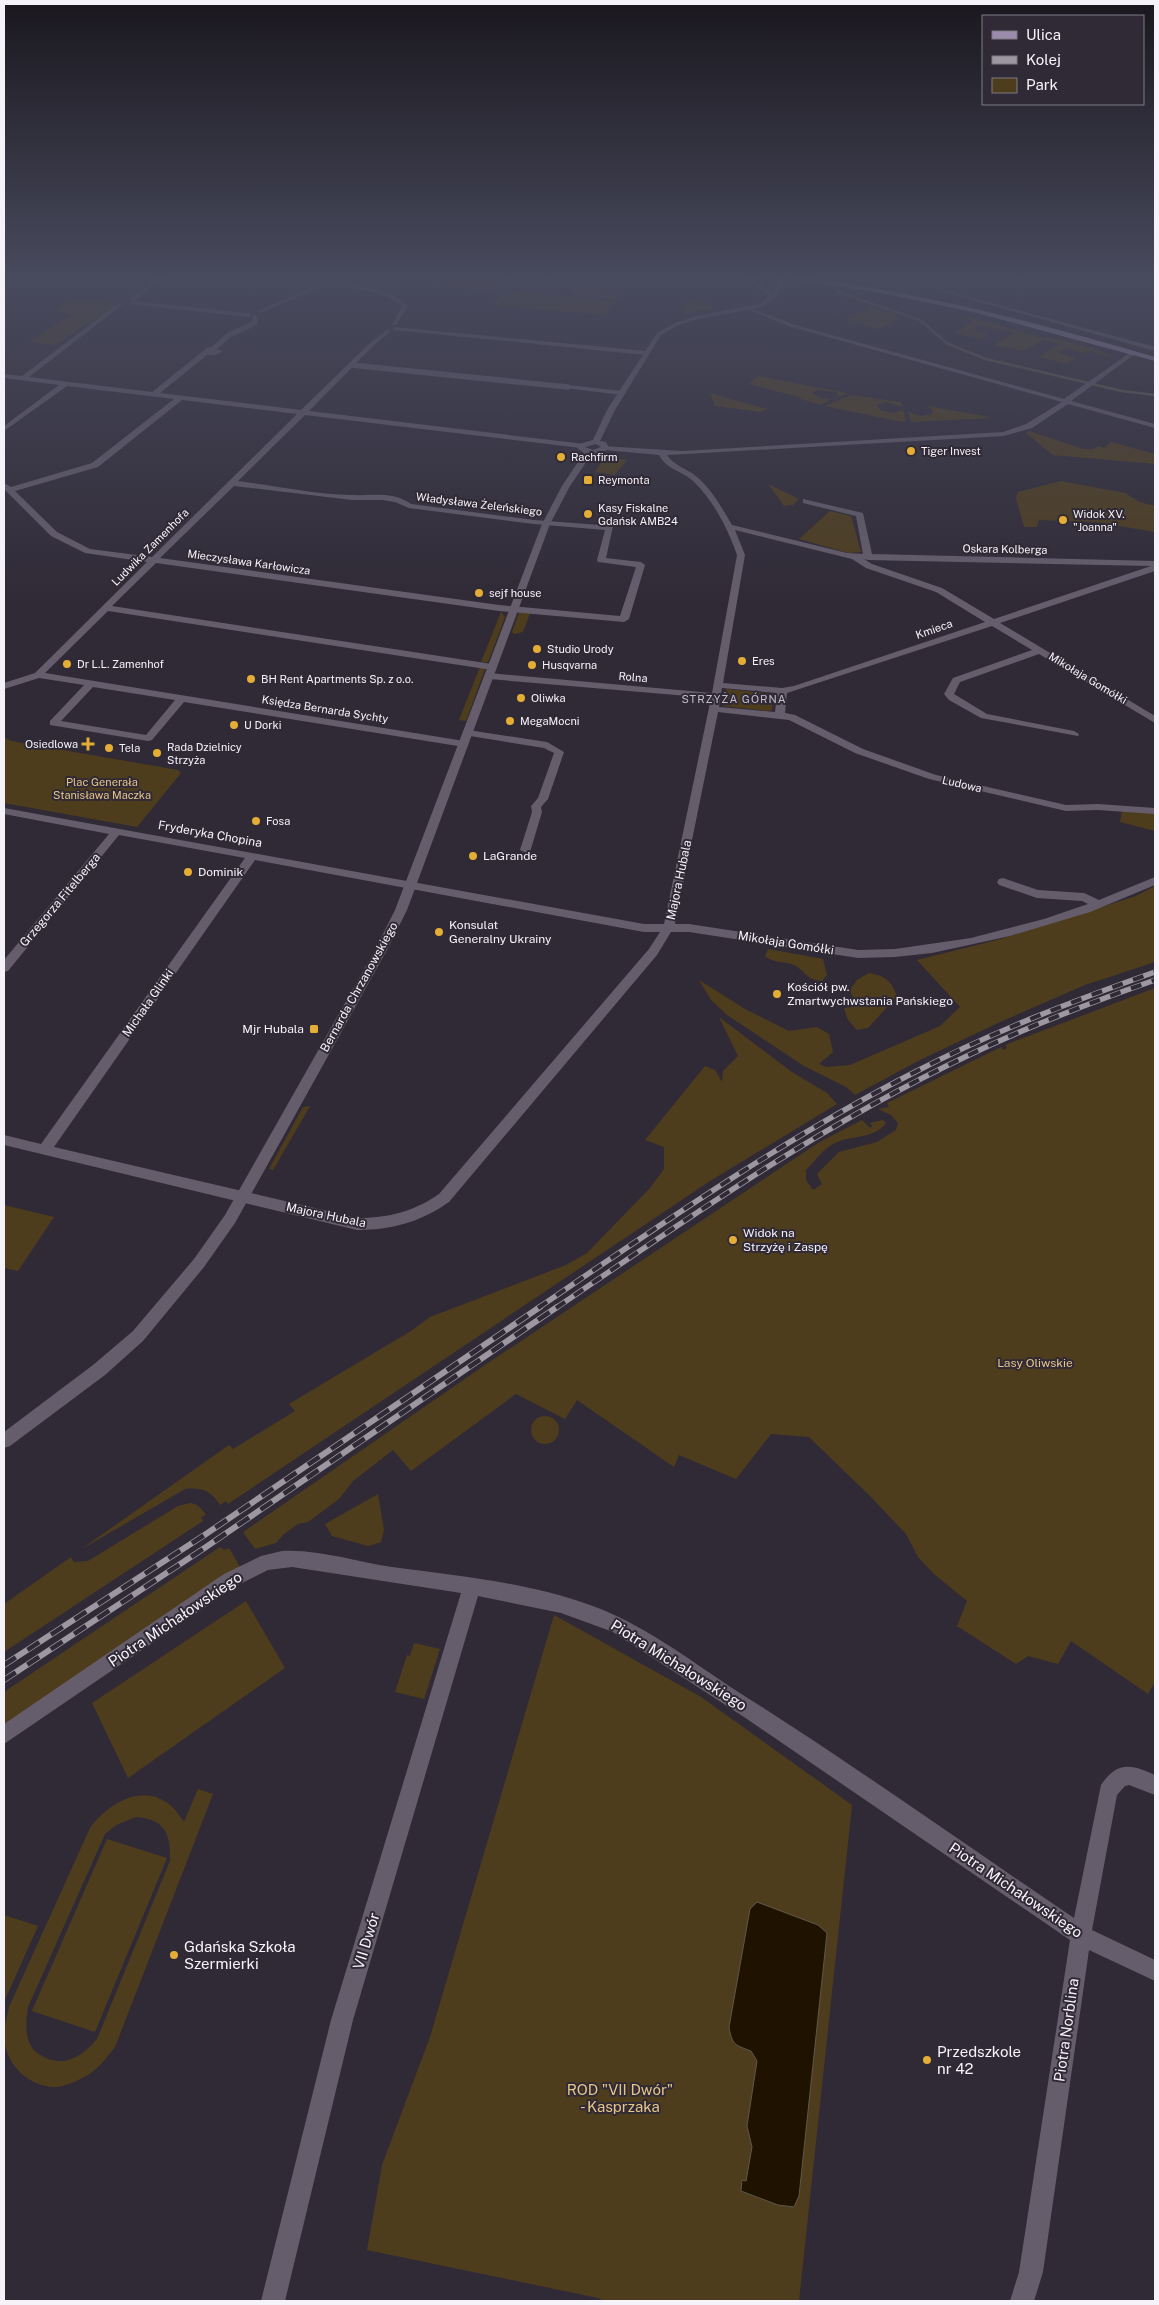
<svg xmlns="http://www.w3.org/2000/svg" width="1159" height="2305" viewBox="0 0 1159 2305" font-family="'Public Sans',sans-serif">
<style>
.green{fill:#4e3d1d;fill-rule:evenodd}
.water{fill:#1f1300;stroke:#60564b}
.lines{fill:none;stroke-linecap:round;stroke-linejoin:round}
.stream{stroke:#60564b;stroke-width:2.5}
.pedestrian{stroke:#655d6c;stroke-width:5.5}
.minor{fill:#655d6c;fill-rule:evenodd}
.tertiary{fill:#655d6c;fill-rule:evenodd}
.primary{fill:#9c8cab;fill-rule:evenodd}
.rail-far1-casing{stroke:#9c97a1;stroke-width:5.5}
.rail-casing{stroke:#9c97a1;stroke-width:6}
.rail-far1{stroke:#302a36;stroke-width:4;stroke-dasharray:11;stroke-linecap:butt}
.rail{stroke:#302a36;stroke-width:4.5;stroke-dasharray:14;stroke-linecap:butt}
.poi-dot{fill:#e4ad35;stroke:#302a36;stroke-width:2}
.labels{text-anchor:middle;dominant-baseline:central;stroke-width:4;stroke-linejoin:round;paint-order:stroke}
.far-poi-label{font-size:11px;fill:#f6f2fa;stroke:#302a36;text-anchor:start}
.far-street-label{font-size:11px;fill:#f6f2fa;stroke:#302a36}
.far-neighbourhood-label{font-size:11px;letter-spacing:1px;fill:#c4bdcc;stroke:#302a36}
.far-park-label{font-size:11px;fill:#e5c588;stroke:#302a36}
.street-label{font-size:12px;fill:#f6f2fa;stroke:#302a36}
.poi-label{font-size:12px;fill:#f6f2fa;stroke:#302a36;text-anchor:start}
.park-label{font-size:12px;fill:#e5c588;stroke:#302a36}
.near-street-label{font-size:15px;fill:#f6f2fa;stroke:#302a36}
.near-poi-label{font-size:15px;fill:#f6f2fa;stroke:#302a36;text-anchor:start}
.near-park-label{font-size:15px;fill:#e5c588;stroke:#302a36}
</style>
<rect width="100%" height="100%" fill="#302a36"/>
<g class="green">
<path d="M 405,279 L 503,279 L 491,291 L 398,282 Z"/>
<path d="M 577,281 L 620,295 L 617,299 L 576,295 L 571,294 L 568,289 L 570,287 L 559,283 L 551,283 Z"/>
<path d="M 506,291 L 615,301 L 605,315 L 493,305 Z"/>
<path d="M 77,299 L 108,302 L 114,306 L 98,320 L 93,319 L 56,345 L 30,342 L 72,314 L 55,311 L 71,300 Z"/>
<path d="M 689,300 L 692,300 L 716,307 L 682,314 Z"/>
<path d="M 858,302 L 901,317 L 879,329 L 830,315 L 835,313 L 838,314 L 835,316 L 847,319 L 870,307 L 858,303 L 852,304 Z"/>
<path d="M 965,316 L 1038,336 L 1035,338 C 1044,334 1103,350 1113,357 L 1087,351 L 1083,353 L 1066,348 L 1058,353 L 1076,358 L 1068,363 L 1064,363 L 1039,357 L 1059,344 L 1042,339 L 1042,341 L 1024,351 L 994,345 L 1015,332 L 979,325 L 972,329 L 989,334 L 981,339 L 955,333 L 973,321 L 962,317 Z"/>
<path d="M 758,376 L 847,393 L 847,394 L 835,398 L 838,395 L 836,392 L 816,390 L 812,393 L 820,398 L 832,399 L 821,405 L 798,398 L 799,397 L 749,384 Z"/>
<path d="M 710,393 L 767,409 L 761,412 L 715,406 Z"/>
<path d="M 851,395 L 901,402 L 903,407 L 886,402 L 877,405 L 880,410 L 893,413 L 903,410 L 906,421 L 902,422 L 825,406 Z"/>
<path d="M 927,406 L 985,416 L 990,418 L 911,422 L 908,412 L 920,416 L 932,414 L 933,410 Z"/>
<path d="M 1029,431 L 1083,449 L 1093,449 L 1098,446 L 1104,448 L 1111,442 L 1155,454 L 1155,464 L 1053,455 L 1026,433 Z"/>
<path d="M 604,457 L 627,460 L 615,475 L 595,472 Z"/>
<path d="M 1061,481 L 1125,493 L 1140,502 L 1155,506 L 1155,532 L 1095,522 L 1039,520 L 1037,527 L 1024,527 L 1016,498 L 1018,492 Z"/>
<path d="M 768,484 L 799,499 L 793,505 L 784,506 Z"/>
<path d="M 830,511 L 851,516 L 861,552 L 848,553 L 799,539 Z"/>
<path d="M 524,611 L 530,613 L 523,632 L 514,634 L 512,632 L 519,613 Z"/>
<path d="M 501,612 L 505,617 L 488,662 L 481,662 Z"/>
<path d="M 480,667 L 485,669 L 466,721 L 459,720 Z"/>
<path d="M 726,689 L 773,694 L 772,710 L 768,711 L 723,706 Z"/>
<path d="M 4,737 L 11,741 L 178,770 L 181,773 L 137,827 L 4,803 Z"/>
<path d="M 1122,811 L 1155,813 L 1155,831 L 1120,822 Z"/>
<path d="M 1155,886 L 1155,962 L 1085,985 L 1000,1022 L 920,1060 L 855,1095 L 846,1087 L 804,1066 L 727,1015 L 711,1000 L 699,980 L 745,1009 L 789,1031 L 817,1027 L 829,1034 L 833,1052 L 819,1064 L 827,1067 L 850,1065 L 940,1026 L 960,1007 L 917,960 L 1001,939 L 1136,896 Z"/>
<path d="M 768,949 L 823,959 L 827,975 L 822,981 C 805,980 804,968 791,964 C 782,961 773,963 765,956 Z"/>
<path d="M 869,973 C 885,976 891,980 897,996 L 868,1028 L 857,1030 L 848,1020 L 844,1008 L 851,1007 L 854,1001 L 850,990 L 857,980 Z"/>
<path d="M 1155,988 L 1155,1682 L 1148,1694 L 1071,1641 L 1058,1664 L 1028,1656 L 1016,1664 L 957,1626 L 967,1601 L 934,1574 L 918,1557 L 906,1534 L 871,1497 L 809,1437 L 771,1434 L 736,1479 L 679,1455 L 674,1467 L 577,1400 L 565,1419 L 516,1394 L 411,1471 L 393,1450 L 353,1481 L 339,1499 L 308,1522 L 298,1524 L 284,1534 L 276,1543 L 255,1549 L 243,1532 L 485,1365 L 818,1143 L 862,1120 L 870,1128 L 872,1126 L 870,1123 L 883,1120 L 886,1123 C 875,1139 851,1135 835,1143 C 824,1148 815,1161 806,1170 L 806,1180 L 813,1190 L 822,1184 L 817,1174 L 839,1152 L 877,1142 L 896,1130 L 898,1123 L 891,1115 L 878,1109 L 889,1107 L 887,1103 L 1001,1047 L 1003,1050 L 1007,1048 L 1005,1045 Z"/>
<path d="M 719,1017 L 792,1072 L 827,1093 L 837,1104 L 710,1181 L 228,1504 L 226,1501 L 220,1505 C 212,1491 201,1487 185,1489 L 80,1550 L 229,1445 L 233,1449 L 295,1411 L 289,1404 L 411,1331 L 430,1317 L 566,1265 L 587,1253 L 650,1188 L 664,1169 L 664,1147 L 645,1140 L 705,1066 L 715,1070 L 722,1082 L 723,1071 L 738,1056 Z"/>
<path d="M 310,1106 L 273,1170 L 269,1169 L 303,1107 Z"/>
<path d="M 4,1205 L 54,1217 L 18,1271 L 4,1268 Z"/>
<circle cx="545" cy="1430" r="14"/>
<path d="M 378,1494 L 384,1530 L 381,1542 L 368,1546 L 332,1536 L 325,1524 Z"/>
<path d="M 190,1503 C 198,1504 201,1508 206,1515 L 201,1517 L 203,1521 L 4,1652 L 4,1604 L 71,1557 L 74,1562 L 88,1561 L 178,1506 Z"/>
<path d="M 220,1547 L 224,1550 L 229,1548 L 240,1567 L 4,1728 L 4,1692 Z"/>
<path d="M 246,1601 L 285,1668 L 128,1778 L 92,1703 Z"/>
<path d="M 554,1615 L 701,1697 L 852,1805 L 799,2301 L 604,2301 L 598,2298 L 367,2250 L 382,2165 L 430,2037 Z"/>
<path d="M 414,1643 L 440,1649 L 424,1699 L 395,1692 L 407,1655 L 410,1656 Z"/>
<path d="M 198,1789 L 213,1794 L 115,2047 C 107,2057 99,2068 88,2075 C 79,2080 65,2087 55,2087 C 25,2086 2,2060 4,2030 C 5,2022 8,2014 9,2007 L 90,1828 C 106,1806 139,1784 166,1802 C 174,1807 179,1815 184,1822 ZM 136,1817 C 165,1819 171,1834 170,1861 L 97,2039 C 84,2055 66,2067 46,2058 C 42,2056 36,2053 33,2049 C 24,2038 26,2020 28,2007 L 105,1834 L 116,1825 Z"/>
<path d="M 107,1839 L 167,1858 L 95,2032 L 32,2011 Z"/>
<path d="M 4,1915 L 38,1926 L 4,2002 Z"/>
</g>
<path class="water" d="M 757,1902 L 818,1925 L 827,1933 L 799,2196 L 794,2207 L 778,2205 L 741,2191 L 742,2180 L 746,2181 L 752,2147 L 747,2126 L 757,2061 L 751,2051 C 735,2045 732,2045 729,2027 L 750,1909 Z"/>
<g class="lines">
<g class="stream">
<path d="M 550,279 L 550,283"/>
<path d="M 838,292 L 920,320 L 948,344 L 986,359 L 1122,391 L 1155,395"/>
</g>
<g class="pedestrian">
<path d="M 213,349 L 229,335 L 255,323 L 255,318"/>
<path d="M 351,365 L 568,387"/>
</g>
<g class="minor">
<path d="M 155,279 L 162,279 L 135,300 L 131,300 L 131,298 Z"/>
<path d="M 339,282 C 361,286 392,289 408,306 L 396,325 L 392,325 L 402,306 C 386,291 357,290 337,285 Z"/>
<path d="M 323,283 L 325,286 L 262,312 L 257,311 Z"/>
<path d="M 937,288 L 1155,347 L 1155,351 L 937,290 Z"/>
<path d="M 132,301 L 248,313 L 251,315 L 248,317 L 130,304 Z"/>
<path d="M 120,302 L 122,305 L 29,377 L 152,392 L 208,347 L 223,351 L 216,355 L 207,355 L 160,393 L 301,410 L 370,343 L 388,329 L 390,332 L 374,345 L 309,411 L 584,444 L 584,448 L 581,448 L 305,415 L 238,481 C 275,486 313,494 350,495 C 371,496 393,491 411,504 L 534,520 L 613,526 L 606,558 L 641,562 L 645,565 L 629,619 L 624,622 L 499,611 L 156,563 L 112,606 L 492,664 L 497,667 L 492,670 L 108,611 L 45,673 L 464,741 L 469,744 L 464,747 L 184,702 L 152,740 L 148,741 L 50,725 L 50,721 L 84,685 L 39,678 L 4,689 L 4,683 L 35,673 L 147,562 L 85,553 L 51,536 L 4,489 L 4,483 L 11,487 L 92,463 L 174,399 L 67,386 L 4,431 L 4,426 L 59,385 L 4,378 L 4,374 L 22,376 ZM 182,400 L 297,414 L 152,557 L 90,549 L 57,532 L 15,491 L 98,467 ZM 234,486 L 352,500 L 382,500 L 395,502 L 409,508 L 534,524 L 605,530 L 597,560 L 598,562 L 636,567 L 620,616 L 499,605 L 160,558 ZM 93,687 L 175,700 L 146,735 L 61,721 Z"/>
<path d="M 750,308 L 792,324 L 1064,399 L 1131,352 L 1135,352 L 1135,354 L 1071,401 L 1155,424 L 1155,428 L 1068,404 L 1032,428 L 1004,436 L 667,455 C 674,466 686,468 696,476 C 711,488 722,508 732,525 L 847,553 L 863,554 L 856,516 L 803,503 L 803,499 L 863,513 L 872,554 L 1155,561 L 1155,571 L 1000,623 L 1155,716 L 1155,723 L 1039,654 L 960,682 L 954,694 L 987,714 L 1074,731 L 1079,734 L 1078,736 L 981,718 L 949,700 L 944,694 L 953,678 L 1032,650 L 992,626 L 787,693 L 785,713 L 795,715 L 863,749 L 936,775 L 1066,805 L 1098,804 L 1155,808 L 1155,814 L 1098,810 L 1066,811 L 929,779 L 855,753 L 789,720 L 718,712 L 675,924 L 689,924 L 858,950 L 895,949 L 971,938 L 1044,919 L 1088,904 L 1082,901 L 1037,898 L 999,885 L 997,882 L 999,879 L 1003,878 L 1038,890 L 1084,893 L 1099,900 L 1155,877 L 1155,885 L 1090,912 L 1010,936 L 932,953 L 895,957 L 858,958 L 689,932 L 671,932 L 657,955 L 449,1202 C 421,1222 391,1230 357,1230 L 4,1145 L 4,1135 L 41,1144 L 245,858 L 119,835 L 8,971 L 4,972 L 4,960 L 109,834 L 4,814 L 4,808 L 644,924 L 664,924 L 711,698 L 489,679 L 484,676 L 489,673 L 712,693 L 737,555 C 728,529 714,501 693,481 C 682,471 666,469 659,455 L 605,450 L 601,448 L 602,446 L 683,451 L 1003,432 L 1026,424 L 1062,402 L 788,326 L 750,310 ZM 735,530 L 852,559 L 866,568 L 936,592 L 985,622 L 794,686 L 782,688 L 723,683 L 745,555 ZM 864,559 L 868,560 L 1151,566 L 994,619 L 942,588 L 872,564 ZM 722,688 L 777,693 L 775,712 L 719,707 ZM 255,860 L 644,932 L 660,932 L 649,949 L 439,1194 C 413,1212 388,1218 357,1218 L 54,1147 Z"/>
<path d="M 395,327 L 646,351 L 649,353 L 646,355 L 393,330 Z"/>
<path d="M 568,385 L 622,391 L 626,393 L 622,395 L 566,388 L 566,386 Z"/>
<path d="M 468,730 L 547,742 L 564,752 L 548,799 L 541,807 L 542,812 L 530,852 L 526,853 L 520,850 L 532,812 L 531,806 L 538,798 L 554,753 L 544,748 L 464,735 L 463,733 Z"/>
<path d="M 282,1551 C 319,1549 356,1562 392,1567 C 459,1576 526,1582 590,1605 C 641,1623 687,1658 732,1688 C 848,1761 960,1841 1074,1918 L 1101,1785 C 1117,1761 1131,1764 1155,1775 L 1155,1795 L 1129,1785 L 1125,1786 L 1117,1795 L 1092,1930 L 1155,1960 L 1155,1981 L 1089,1950 L 1043,2272 L 1034,2301 L 1010,2301 L 1019,2272 L 1070,1940 L 747,1719 L 613,1632 L 561,1613 L 478,1596 L 353,2020 L 285,2301 L 261,2301 L 331,2020 L 461,1593 L 292,1567 L 268,1570 L 236,1586 L 4,1744 L 4,1724 L 224,1574 L 261,1556 Z"/>
</g>
<path class="tertiary" d="M 748,279 L 755,279 L 773,293 L 780,279 L 786,279 L 777,296 L 763,307 L 699,319 L 679,325 L 661,335 L 615,410 L 600,441 L 606,442 L 609,448 L 602,453 L 591,455 L 570,486 L 550,524 L 407,910 L 387,950 L 235,1223 L 204,1267 L 143,1341 L 105,1375 L 10,1446 L 4,1448 L 4,1432 L 93,1365 L 133,1331 L 194,1259 L 225,1215 L 375,950 L 395,910 L 542,524 L 562,486 L 584,453 L 577,448 L 579,444 L 593,440 L 607,410 L 657,333 L 675,323 L 696,316 L 759,304 L 768,298 L 767,295 ZM 596,444 L 601,447 L 593,450 L 585,447 Z"/>
<path class="primary" d="M 792,279 C 829,278 868,287 905,294 C 989,310 1072,333 1155,357 L 1155,361 L 977,313 L 886,294 Z"/>
<defs>
<g id="rail-far1">
<path d="M 538,1308 C 660,1225 783,1139 915,1072 C 992,1032 1073,1001 1155,972"/>
<path d="M 556,1308 C 689,1217 823,1124 969,1055 C 1029,1026 1092,1002 1155,980"/>
</g>
<g id="rail">
<path d="M 4,1665 L 206,1534 L 540,1307"/>
<path d="M 4,1680 L 206,1547 L 557,1307"/>
</g>
</defs>
<use href="#rail-far1" class="rail-far1-casing"/>
<use href="#rail" class="rail-casing"/>
<use href="#rail-far1" class="rail-far1"/>
<use href="#rail" class="rail"/>
</g>
<linearGradient id="sky" x2="0" y2="1"><stop stop-color="#1a171e"/><stop offset="0.46" stop-color="#484a5d"/><stop offset="1" stop-color="#484a5d" stop-opacity="0"/></linearGradient>
<rect width="1159" height="602" fill="url(#sky)"/>
<g class="poi-dot">
<circle cx="911" cy="451" r="5"/>
<circle cx="561" cy="457" r="5"/>
<rect x="583" y="475" width="10" height="10" rx="2.5"/>
<circle cx="588" cy="514" r="5"/>
<circle cx="1063" cy="520" r="5"/>
<circle cx="479" cy="593" r="5"/>
<circle cx="537" cy="649" r="5"/>
<circle cx="742" cy="661" r="5"/>
<circle cx="67" cy="664" r="5"/>
<circle cx="532" cy="665" r="5"/>
<circle cx="251" cy="679" r="5"/>
<circle cx="521" cy="698" r="5"/>
<circle cx="510" cy="721" r="5"/>
<circle cx="234" cy="725" r="5"/>
<path d="M85.5 736.5h5v5h5v5h-5v5h-5v-5h-5v-5h5z"/>
<circle cx="109" cy="748" r="5"/>
<circle cx="157" cy="753" r="5"/>
<circle cx="256" cy="821" r="5"/>
<circle cx="473" cy="856" r="5"/>
<circle cx="188" cy="872" r="5"/>
<circle cx="439" cy="932" r="5"/>
<circle cx="777" cy="994" r="5"/>
<rect x="309" y="1024" width="10" height="10" rx="2.5"/>
<circle cx="733" cy="1240" r="5"/>
<circle cx="174" cy="1955" r="5"/>
<circle cx="927" cy="2060" r="5"/>
</g>
<g class="labels">
<g class="far-poi-label">
<text x="921" y="451">Tiger Invest</text>
<text x="571" y="457">Rachfirm</text>
<text x="598" y="480">Reymonta</text>
<text x="598" y="508">Kasy Fiskalne<tspan x="598" dy="13">Gdańsk AMB24</tspan></text>
<text x="1073" y="514">Widok XV.<tspan x="1073" dy="13">"Joanna"</tspan></text>
<text x="489" y="593">sejf house</text>
<text x="547" y="649">Studio Urody</text>
<text x="752" y="661">Eres</text>
<text x="77" y="664">Dr L.L. Zamenhof</text>
<text x="542" y="665">Husqvarna</text>
<text x="261" y="679">BH Rent Apartments Sp. z o.o.</text>
<text x="531" y="698">Oliwka</text>
<text x="520" y="721">MegaMocni</text>
<text x="244" y="725">U Dorki</text>
<text x="78" y="744" text-anchor="end">Osiedlowa</text>
<text x="167" y="747">Rada Dzielnicy<tspan x="167" dy="13">Strzyża</tspan></text>
<text x="119" y="748">Tela</text>
<text x="266" y="821">Fosa</text>
</g>
<g class="far-street-label">
<text transform="translate(479 504) rotate(7)">Władysława Żeleńskiego</text>
<text transform="translate(150 547) rotate(-45)">Ludwika Zamenhofa</text>
<text transform="translate(1005 549) rotate(1)">Oskara Kolberga</text>
<text transform="translate(249 562) rotate(8)">Mieczysława Karłowicza</text>
<text transform="translate(934 629) rotate(-19)">Kmieca</text>
<text transform="translate(633 677) rotate(5)">Rolna</text>
<text transform="translate(1088 678) rotate(31)">Mikołaja Gomółki</text>
<text transform="translate(325 709) rotate(9)">Księdza Bernarda Sychty</text>
<text transform="translate(962 784) rotate(13)">Ludowa</text>
</g>
<g class="far-neighbourhood-label">
<text x="734" y="699">STRZYŻA GÓRNA</text>
</g>
<g class="far-park-label">
<text x="102" y="782">Plac Generała<tspan x="102" dy="13">Stanisława Maczka</tspan></text>
</g>
<g class="street-label">
<text transform="translate(210 834) rotate(10)">Fryderyka Chopina</text>
<text transform="translate(679 880) rotate(-78)">Majora Hubala</text>
<text transform="translate(60 900) rotate(-50)">Grzegorza Fitelberga</text>
<text transform="translate(786 943) rotate(9)">Mikołaja Gomółki</text>
<text transform="translate(359 987) rotate(-61)">Bernarda Chrzanowskiego</text>
<text transform="translate(148 1003) rotate(-55)">Michała Glinki</text>
<text transform="translate(326 1215) rotate(12)">Majora Hubala</text>
</g>
<g class="poi-label">
<text x="483" y="856">LaGrande</text>
<text x="198" y="872">Dominik</text>
<text x="449" y="925">Konsulat<tspan x="449" dy="14">Generalny Ukrainy</tspan></text>
<text x="787" y="987">Kościół pw.<tspan x="787" dy="14">Zmartwychwstania Pańskiego</tspan></text>
<text x="304" y="1029" text-anchor="end">Mjr Hubala</text>
<text x="743" y="1233">Widok na<tspan x="743" dy="14">Strzyżę i Zaspę</tspan></text>
</g>
<g class="park-label">
<text x="1035" y="1363">Lasy Oliwskie</text>
</g>
<g class="near-street-label">
<text transform="translate(175 1619) rotate(-34)">Piotra Michałowskiego</text>
<text transform="translate(679 1665) rotate(32)">Piotra Michałowskiego</text>
<text transform="translate(1016 1890) rotate(34)">Piotra Michałowskiego</text>
<text transform="translate(366 1941) rotate(-73)">VII Dwór</text>
<text transform="translate(1066 2030) rotate(-82)">Piotra Norblina</text>
</g>
<g class="near-poi-label">
<text x="184" y="1946">Gdańska Szkoła<tspan x="184" dy="17">Szermierki</tspan></text>
<text x="937" y="2051">Przedszkole<tspan x="937" dy="17">nr 42</tspan></text>
</g>
<g class="near-park-label">
<text x="620" y="2089">ROD "VII Dwór"<tspan x="620" dy="17">- Kasprzaka</tspan></text>
</g>
</g>
<rect width="1159" height="2305" fill="none" stroke="#f6f2fa" stroke-width="10"/>
<rect x="982" y="15" width="162" height="90" fill="#302a36" stroke="#7f7a84"/>
<rect x="992" y="31" width="25" height="8" fill="#9c8cab" stroke="#7f7a84"/>
<text x="1026" y="40" font-size="15" fill="#f6f2fa">Ulica</text>
<rect x="992" y="56" width="25" height="8" fill="#9c97a1" stroke="#7f7a84"/>
<text x="1026" y="65" font-size="15" fill="#f6f2fa">Kolej</text>
<rect x="992" y="78" width="25" height="15" fill="#4e3d1d" stroke="#7f7a84"/>
<text x="1026" y="90" font-size="15" fill="#f6f2fa">Park</text>
</svg>
